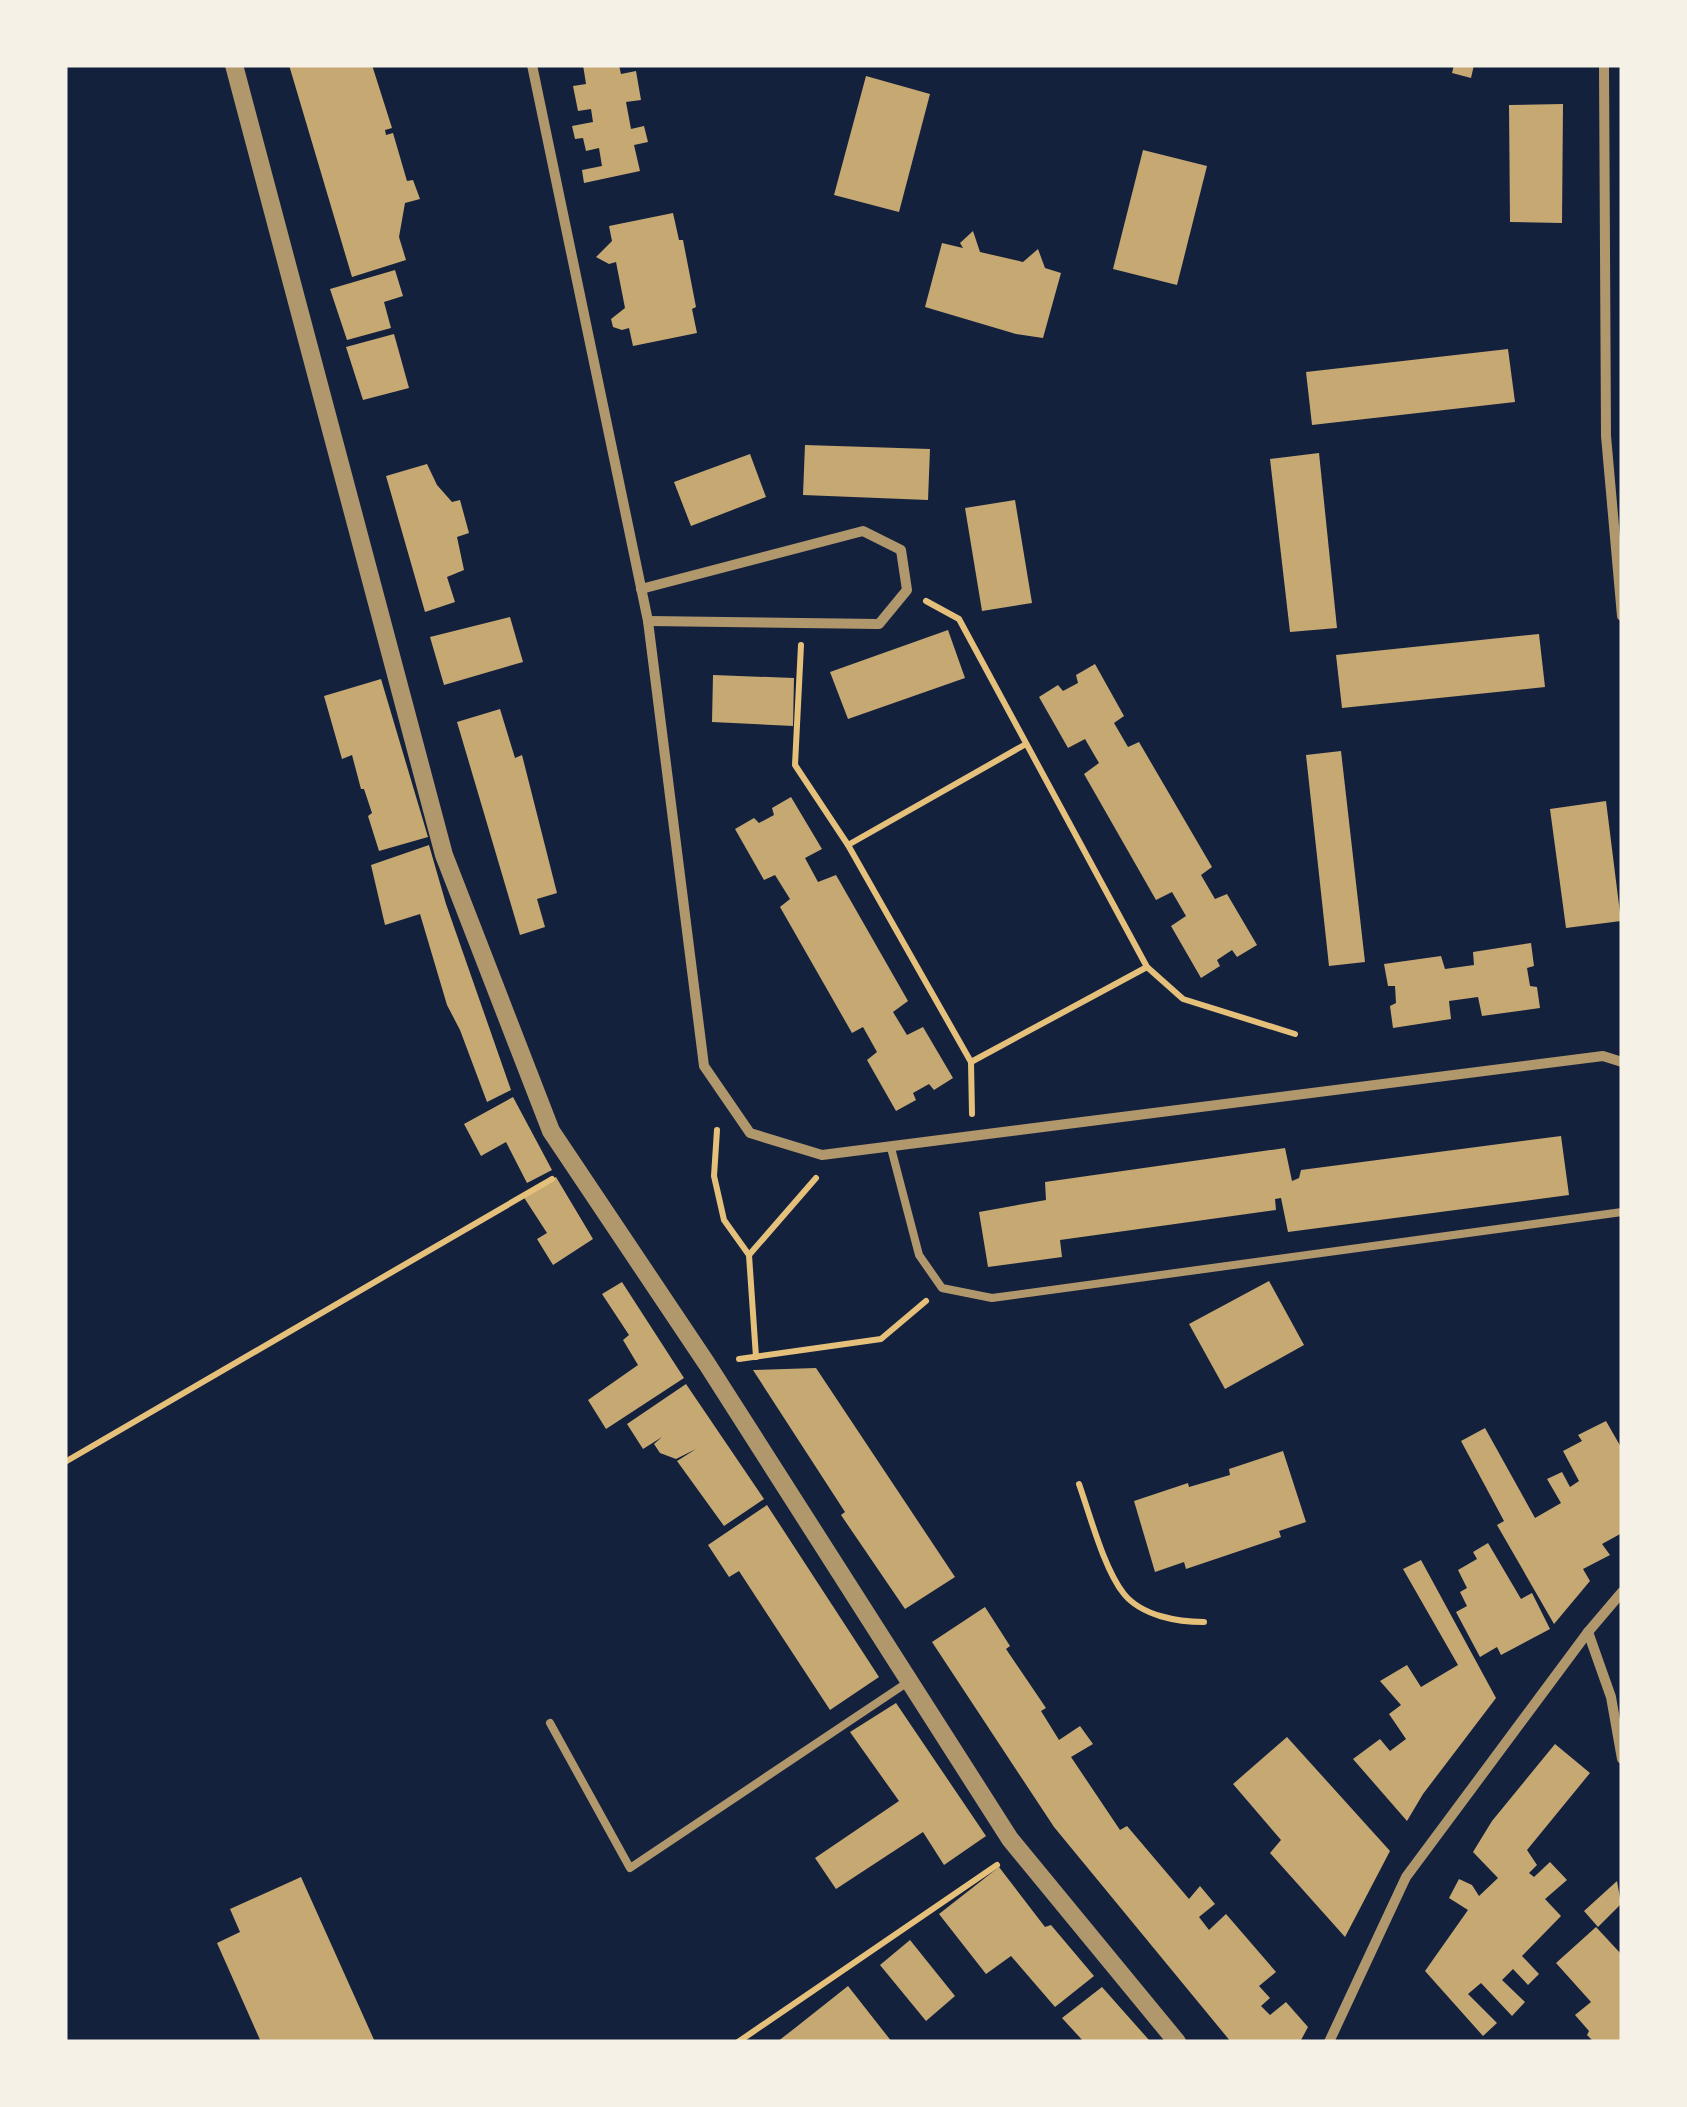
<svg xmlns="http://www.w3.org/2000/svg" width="1687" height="2107" viewBox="0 0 1687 2107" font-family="Roboto,sans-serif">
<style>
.building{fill:#c6a872}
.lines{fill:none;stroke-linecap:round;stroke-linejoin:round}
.path{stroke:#e5c07b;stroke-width:6}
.service{stroke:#b1986c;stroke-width:8}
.minor{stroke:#b1986c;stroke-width:10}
.tertiary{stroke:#b1986c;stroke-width:18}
</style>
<rect width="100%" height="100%" fill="#14213d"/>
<g class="building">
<path d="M 289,65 L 372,65 L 392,128 L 385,130 L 386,135 L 393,133 L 407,181 L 413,180 L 420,199 L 405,203 L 399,237 L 406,260 L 352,277 Z"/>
<path d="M 583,65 L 619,65 L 621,74 L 636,71 L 641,100 L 626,102 L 631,129 L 644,126 L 648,142 L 634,145 L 640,171 L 584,183 L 582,170 L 602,166 L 599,148 L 586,151 L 583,138 L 575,139 L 572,126 L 593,122 L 591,109 L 578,111 L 573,86 L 586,84 Z"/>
<path d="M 1454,65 L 1474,65 L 1471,78 L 1452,73 Z"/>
<path d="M 866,76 L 930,94 L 899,212 L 834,195 Z"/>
<path d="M 1563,104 L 1562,223 L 1510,222 L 1509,105 Z"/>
<path d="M 1143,150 L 1207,166 L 1177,285 L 1113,269 Z"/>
<path d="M 673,213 L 679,240 L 683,240 L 696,307 L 692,309 L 697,333 L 633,346 L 629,328 L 622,330 L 613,327 L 611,319 L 625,308 L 616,262 L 609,264 L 596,257 L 612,241 L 609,226 Z"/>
<path d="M 973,231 L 980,252 L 1023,262 L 1038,249 L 1045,268 L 1061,273 L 1043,338 L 1016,334 L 925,307 L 942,243 L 963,248 L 960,243 Z"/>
<path d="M 395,270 L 403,296 L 384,302 L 391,328 L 347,340 L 330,289 Z"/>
<path d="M 394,334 L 409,388 L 363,400 L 346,347 Z"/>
<path d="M 1508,349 L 1515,402 L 1312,425 L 1306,372 Z"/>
<path d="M 805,445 L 930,449 L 928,500 L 803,495 Z"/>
<path d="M 1319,453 L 1337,628 L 1290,632 L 1270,459 Z"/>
<path d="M 750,454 L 766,497 L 691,526 L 674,482 Z"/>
<path d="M 427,464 L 437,485 L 452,502 L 460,500 L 469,533 L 457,537 L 464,570 L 447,577 L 455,602 L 425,612 L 386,476 Z"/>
<path d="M 1015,500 L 1032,603 L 982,611 L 965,508 Z"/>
<path d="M 510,617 L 523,662 L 444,685 L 430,637 Z"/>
<path d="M 948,630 L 965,678 L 848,719 L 830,672 Z"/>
<path d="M 1539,634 L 1545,687 L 1342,708 L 1336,655 Z"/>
<path d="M 1095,664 L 1124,716 L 1114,723 L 1128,747 L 1139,742 L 1212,867 L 1201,875 L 1215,899 L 1227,894 L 1257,945 L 1237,957 L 1232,950 L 1217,960 L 1220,966 L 1201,978 L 1171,926 L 1186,916 L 1172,892 L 1156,900 L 1084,774 L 1099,763 L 1085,739 L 1068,748 L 1039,697 L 1058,685 L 1063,691 L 1078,683 L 1076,675 Z"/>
<path d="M 713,675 L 794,678 L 793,726 L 712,722 Z"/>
<path d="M 381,679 L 428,837 L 379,851 L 368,816 L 372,813 L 364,789 L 361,789 L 352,755 L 342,759 L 324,696 Z"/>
<path d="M 500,709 L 515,758 L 522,755 L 557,893 L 537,899 L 545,927 L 520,935 L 457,722 Z"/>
<path d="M 1341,751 L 1365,962 L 1329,966 L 1306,755 Z"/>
<path d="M 791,797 L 822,849 L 805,858 L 818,882 L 836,875 L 908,1001 L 893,1012 L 907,1035 L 923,1027 L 953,1078 L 934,1090 L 929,1084 L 913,1093 L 916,1100 L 896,1111 L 867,1060 L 877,1052 L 863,1027 L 852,1033 L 780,907 L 790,899 L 775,875 L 764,880 L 735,829 L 754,818 L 759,823 L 774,815 L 772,808 Z"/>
<path d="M 1606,801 L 1621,921 L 1566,928 L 1550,809 Z"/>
<path d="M 429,845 L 446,904 L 511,1090 L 487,1102 L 460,1030 L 447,1005 L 420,914 L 385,925 L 371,865 Z"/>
<path d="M 1531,943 L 1534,966 L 1527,968 L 1530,986 L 1537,987 L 1540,1008 L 1482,1016 L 1478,997 L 1449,1001 L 1451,1019 L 1393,1028 L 1390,1006 L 1396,1003 L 1395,986 L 1388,986 L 1384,964 L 1441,956 L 1445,969 L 1474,965 L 1473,952 Z"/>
<path d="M 513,1097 L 552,1170 L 527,1183 L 506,1142 L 481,1156 L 464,1124 Z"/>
<path d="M 1561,1136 L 1569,1195 L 1288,1232 L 1281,1198 L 1275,1199 L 1276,1210 L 1060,1240 L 1062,1257 L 988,1267 L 979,1212 L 1046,1200 L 1045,1182 L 1285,1148 L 1292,1181 L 1299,1178 L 1301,1170 Z"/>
<path d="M 556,1177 L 593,1239 L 553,1265 L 537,1239 L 547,1233 L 523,1196 Z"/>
<path d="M 1269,1281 L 1304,1345 L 1225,1389 L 1189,1324 Z"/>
<path d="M 622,1282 L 684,1378 L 606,1429 L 588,1400 L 638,1365 L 623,1340 L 629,1335 L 602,1294 Z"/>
<path d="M 816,1368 L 955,1577 L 905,1609 L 841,1515 L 845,1512 L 753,1370 Z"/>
<path d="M 686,1384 L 764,1499 L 724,1526 L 677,1461 L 696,1449 L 676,1459 L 660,1453 L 654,1444 L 662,1437 L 643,1449 L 627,1424 Z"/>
<path d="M 1606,1421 L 1622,1449 L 1622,1533 L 1602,1544 L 1610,1555 L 1583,1569 L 1590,1581 L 1554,1624 L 1497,1525 L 1504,1521 L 1461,1441 L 1485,1428 L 1535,1518 L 1561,1503 L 1547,1479 L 1562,1472 L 1570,1487 L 1579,1481 L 1563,1451 L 1582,1441 L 1578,1435 Z"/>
<path d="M 1283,1451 L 1306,1522 L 1279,1531 L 1281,1537 L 1186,1569 L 1184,1562 L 1155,1572 L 1134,1501 L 1188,1483 L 1189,1487 L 1230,1475 L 1229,1469 Z"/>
<path d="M 767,1505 L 879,1677 L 830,1710 L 739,1571 L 729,1577 L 708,1545 Z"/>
<path d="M 1488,1543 L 1521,1599 L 1532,1593 L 1550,1629 L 1501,1655 L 1497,1647 L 1480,1657 L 1456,1612 L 1467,1606 L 1460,1592 L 1467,1588 L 1458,1570 L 1477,1559 L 1473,1552 Z"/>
<path d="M 1421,1560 L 1496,1698 L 1423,1794 L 1407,1821 L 1353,1759 L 1380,1739 L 1390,1751 L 1406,1739 L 1389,1714 L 1401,1705 L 1380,1681 L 1407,1665 L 1421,1687 L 1458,1665 L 1403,1569 Z"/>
<path d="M 985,1607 L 1010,1646 L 1006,1649 L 1046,1708 L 1041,1711 L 1059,1740 L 1080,1726 L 1093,1744 L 1071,1757 L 1120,1830 L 1127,1826 L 1189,1899 L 1200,1886 L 1215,1904 L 1199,1917 L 1209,1930 L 1226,1914 L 1276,1972 L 1259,1986 L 1270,1998 L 1261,2006 L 1270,2015 L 1286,2002 L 1308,2027 L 1300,2042 L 1231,2042 L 1054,1827 L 932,1642 Z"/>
<path d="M 896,1703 L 986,1836 L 944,1865 L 923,1832 L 836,1889 L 815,1858 L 899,1801 L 850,1732 Z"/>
<path d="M 1287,1737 L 1390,1851 L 1345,1937 L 1270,1853 L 1281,1840 L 1233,1784 Z"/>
<path d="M 1555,1744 L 1590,1773 L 1527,1850 L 1537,1865 L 1529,1873 L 1534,1877 L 1550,1862 L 1567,1880 L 1545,1899 L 1561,1916 L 1522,1956 L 1539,1974 L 1528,1985 L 1513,1969 L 1502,1980 L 1525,2002 L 1512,2016 L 1481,1983 L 1468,1994 L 1497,2023 L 1483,2036 L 1425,1971 L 1468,1910 L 1449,1898 L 1459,1879 L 1472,1885 L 1479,1896 L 1498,1878 L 1473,1852 L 1492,1821 Z"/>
<path d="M 999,1867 L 1045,1927 L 1051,1925 L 1094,1976 L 1055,2007 L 1011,1956 L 986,1974 L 939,1914 Z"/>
<path d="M 301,1877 L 375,2042 L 261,2042 L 217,1943 L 240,1932 L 230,1909 Z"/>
<path d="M 1617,1881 L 1621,1904 L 1598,1927 L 1584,1911 Z"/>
<path d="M 1596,1927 L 1622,1955 L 1622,2042 L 1594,2042 L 1587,2035 L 1589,2031 L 1575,2015 L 1591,2002 L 1556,1963 Z"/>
<path d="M 910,1940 L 955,1996 L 926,2021 L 880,1965 Z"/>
<path d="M 848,1986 L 892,2042 L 777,2042 L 795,2028 Z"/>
<path d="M 1102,1987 L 1125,2013 L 1149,2040 L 1084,2042 L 1062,2018 Z"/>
</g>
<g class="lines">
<g class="path">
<path d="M 926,601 L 959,619 L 1147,967 L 1183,999 L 1295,1034"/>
<path d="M 801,645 L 795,765 L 848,845 L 971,1062 L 972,1114"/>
<path d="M 848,845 L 1026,744"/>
<path d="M 971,1062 L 1147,967"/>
<path d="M 717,1130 L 714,1176 L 724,1220 L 749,1255"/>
<path d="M 756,1357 L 749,1255 L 816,1178"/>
<path d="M 739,1359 L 881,1339 L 926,1301"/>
<path d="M 65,1462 L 552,1179"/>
<path d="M 1079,1484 C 1090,1515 1104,1569 1124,1594 C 1142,1616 1178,1622 1204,1622"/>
<path d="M 738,2042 L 997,1865"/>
</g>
<g class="service">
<path d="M 891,1148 L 919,1255 L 942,1288 L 992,1298 L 1622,1212"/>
<path d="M 550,1723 L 630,1868 L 908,1682"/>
</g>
<g class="minor">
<path d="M 532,65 L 648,621 L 704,1066 L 750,1133 L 822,1155 L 1603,1056 L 1622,1062"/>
<path d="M 1604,65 L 1606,436 L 1622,616"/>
<path d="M 641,589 L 863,531 L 901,550 L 907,590 L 879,624 L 648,621"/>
<path d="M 1588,1632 L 1611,1697 L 1622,1759"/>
<path d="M 1329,2042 L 1406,1877 L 1588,1632 L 1622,1592"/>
</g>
<path class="tertiary" d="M 234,65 L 444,855 L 551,1131 L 707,1364 L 1010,1839 L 1177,2042"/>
</g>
<rect width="1687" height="2107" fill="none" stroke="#f6f1e7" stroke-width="135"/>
</svg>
